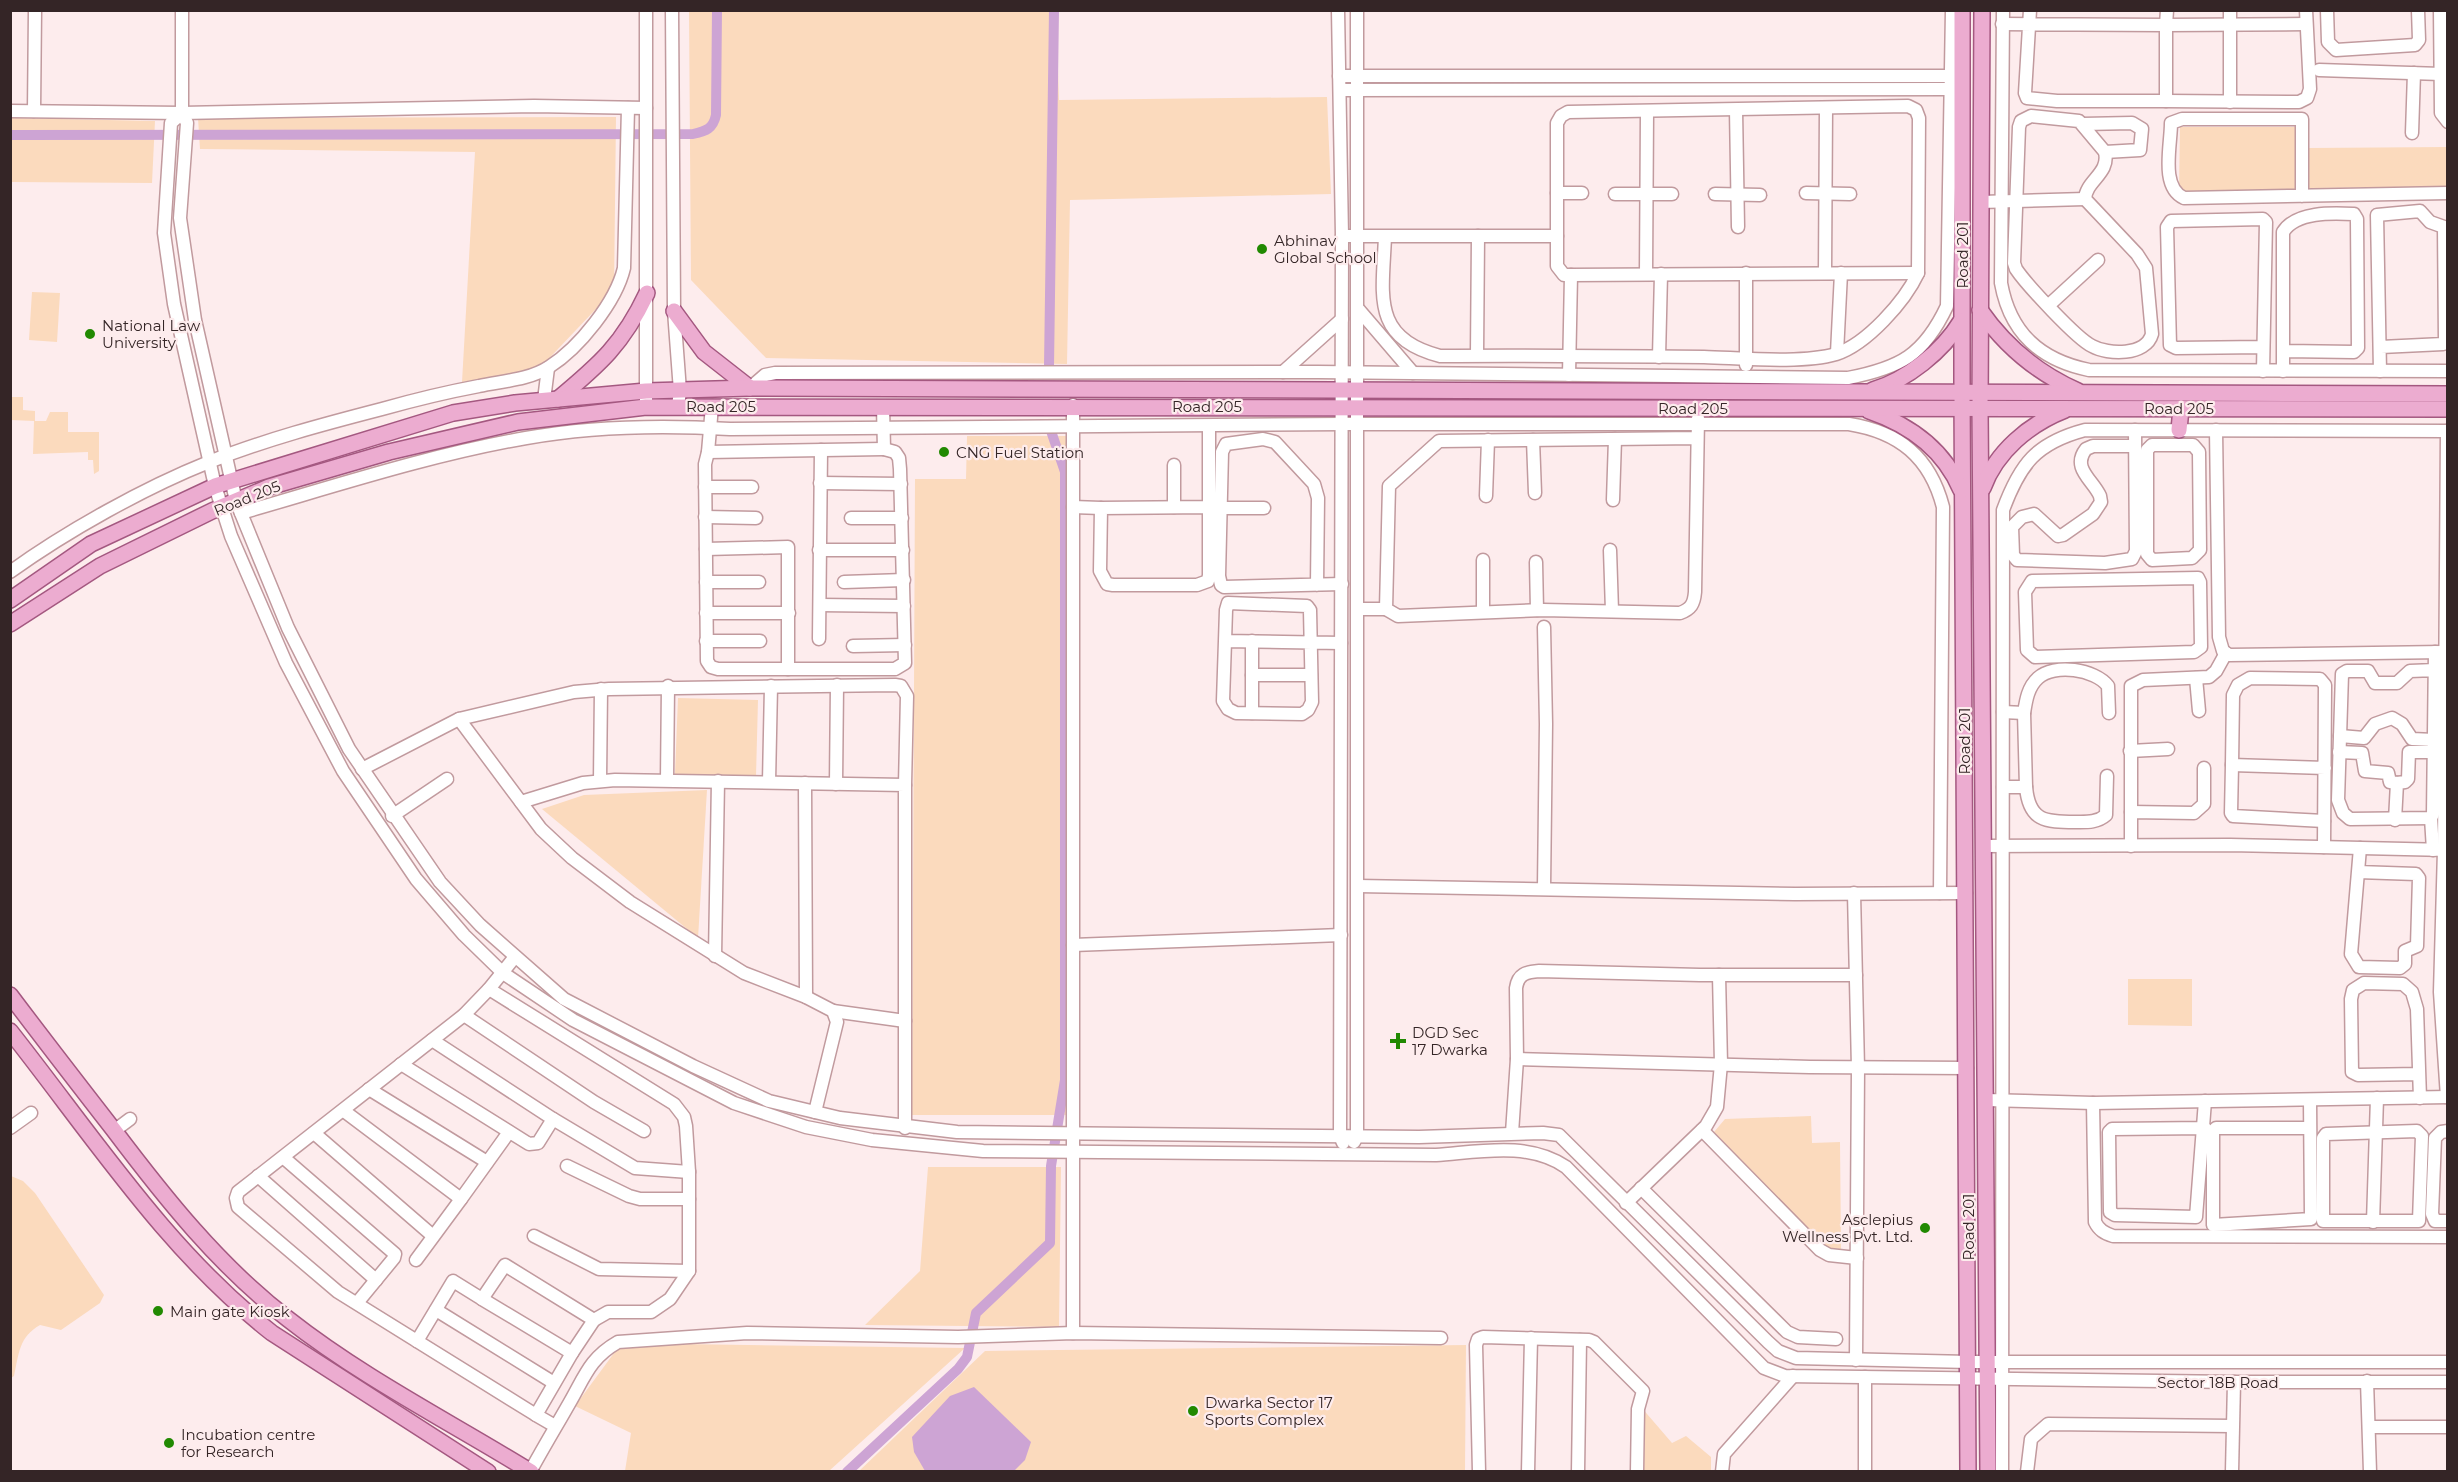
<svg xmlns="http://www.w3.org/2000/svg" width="2458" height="1482" viewBox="0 0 2458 1482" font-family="Montserrat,sans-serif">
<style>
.green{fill:#fbdabd}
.water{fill:#cda4d4}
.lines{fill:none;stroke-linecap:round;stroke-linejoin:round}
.canal{stroke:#cda4d4;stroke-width:10}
.minor-casing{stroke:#c19a9e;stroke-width:15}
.major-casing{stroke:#a45880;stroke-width:18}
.minor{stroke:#fff;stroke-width:12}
.major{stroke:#ecacd0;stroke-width:15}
.poi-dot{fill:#218901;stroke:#fdeced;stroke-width:2}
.labels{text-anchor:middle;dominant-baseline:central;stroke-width:4.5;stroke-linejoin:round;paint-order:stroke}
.poi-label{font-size:15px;fill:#342526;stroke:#fdeced;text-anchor:start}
.street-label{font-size:15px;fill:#342526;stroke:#fdeced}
</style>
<rect width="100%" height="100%" fill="#fdeced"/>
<g class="green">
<path d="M 689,11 L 1056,11 L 1059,100 L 1327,97 L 1331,194 L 1070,200 L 1067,364 L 766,358 L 691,280 Z"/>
<path d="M 616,117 L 614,290 L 539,369 L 462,382 L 475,152 L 200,149 L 198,118 Z"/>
<path d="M 11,118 L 155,121 L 152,183 L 11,182 Z"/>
<path d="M 2180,127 L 2297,127 L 2296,192 L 2179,191 Z"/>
<path d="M 2447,147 L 2447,187 L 2309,188 L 2309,148 Z"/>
<path d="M 32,292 L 60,293 L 57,342 L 29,340 Z"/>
<path d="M 11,397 L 23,397 L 23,410 L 35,411 L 35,421 L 46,421 L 50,412 L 68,412 L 68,432 L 99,432 L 99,471 L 94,474 L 93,460 L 88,460 L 88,452 L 33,454 L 34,421 L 11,420 Z"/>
<path d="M 967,436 L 1073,436 L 1069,1115 L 912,1115 L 915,479 L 966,479 Z"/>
<path d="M 678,698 L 758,700 L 756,776 L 675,774 Z"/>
<path d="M 707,790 L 698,938 L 542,809 L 584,795 Z"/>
<path d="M 2128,979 L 2192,979 L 2192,1026 L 2128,1025 Z"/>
<path d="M 1811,1116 L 1812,1143 L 1840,1142 L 1841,1249 L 1827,1248 L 1714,1132 L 1725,1119 Z"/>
<path d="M 928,1167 L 1061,1167 L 1059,1327 L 865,1325 L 920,1271 Z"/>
<path d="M 11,1176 L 23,1181 L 35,1193 L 104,1295 L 100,1303 L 61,1330 L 40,1325 C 19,1337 19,1353 14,1376 L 11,1378 Z"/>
<path d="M 681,1344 L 965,1348 L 829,1471 L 625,1471 L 631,1433 L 575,1406 L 617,1349 Z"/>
<path d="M 1466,1345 L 1465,1471 L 858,1472 L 985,1351 Z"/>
<path d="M 1641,1407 L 1672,1443 L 1686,1436 L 1711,1457 L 1711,1471 L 1640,1472 Z"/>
</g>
<path class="water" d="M 974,1387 L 1031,1442 L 1025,1460 L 1014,1471 L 925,1471 L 914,1452 L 912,1437 L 950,1396 Z"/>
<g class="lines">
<g class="canal">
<path d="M 10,135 L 693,134 C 706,131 713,129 716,115 L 717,10"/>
<path d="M 1049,367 L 1054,10"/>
<path d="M 847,1472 L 958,1369 L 967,1357 L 976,1313 L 1050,1243 L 1051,1166 L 1065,1080 L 1065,472 L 1051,431"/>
</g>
<defs>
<g id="minor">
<path d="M 182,10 L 182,113 L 187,123 L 180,218 L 195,320 L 236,501 L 288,628 L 349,749 L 440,882 L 480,925 L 564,999 L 693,1066 L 769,1101 L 840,1118 L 957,1132 L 1419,1137 L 1543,1133 L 1559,1135 L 1768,1342 L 1778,1351 L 1796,1358 L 1969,1362 L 2448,1362"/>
<path d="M 646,10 L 646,400"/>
<path d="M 672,10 L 674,311 L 680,391 L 678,406"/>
<path d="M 1338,10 L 1342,236 L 1340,1136 L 1343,1143"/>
<path d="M 2003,10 L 2001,283 C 2010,333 2040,360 2089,370 L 2448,371"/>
<path d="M 2167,10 L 2166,25 L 2306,24"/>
<path d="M 2230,10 L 2230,102"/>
<path d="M 2327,10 L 2328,42 L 2336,50 L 2415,45 L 2419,40 L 2418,10"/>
<path d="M 2440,10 L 2441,113 L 2448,122"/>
<path d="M 2002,24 L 2166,25 L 2166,101 L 2057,101 L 2027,98 L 2025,93 L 2030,10"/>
<path d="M 2319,70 L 2441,74"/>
<path d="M 1339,76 L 1952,76"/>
<path d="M 1340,90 L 1952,89"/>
<path d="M 2166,101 L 2299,102 L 2307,98 L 2310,89 L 2306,10"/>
<path d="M 1736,110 L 1738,227"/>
<path d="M 10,111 L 182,113 L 534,106 L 646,108"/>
<path d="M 34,111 L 35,10"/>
<path d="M 182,113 L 171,123 L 164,233 L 174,304 L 215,486 L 231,536 L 286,663 L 343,771 L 416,879 L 464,935 L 503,973 L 573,1020 L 734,1103 L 806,1127 L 872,1140 L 983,1151 L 1436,1155 C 1479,1152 1528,1141 1566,1167 L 1764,1368 L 1785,1376 L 2234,1382 L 2448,1382"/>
<path d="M 2031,116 L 2079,121 L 2105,152 C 2110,174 2086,180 2085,199 L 2137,254 L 2146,268 L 2152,334 C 2146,356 2108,355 2092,346 C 2077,339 2026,284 2016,269 L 2014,263 L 2019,127 L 2021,121 Z"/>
<path d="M 2083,124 L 2132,123 L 2142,129 L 2140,150 L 2105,152"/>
<path d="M 2412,133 L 2414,73"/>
<path d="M 1557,193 L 1582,193"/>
<path d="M 1806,193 L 1850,194"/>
<path d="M 1615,194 L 1672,194"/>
<path d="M 1715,194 L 1760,195"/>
<path d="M 2302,196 L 2302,119 L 2182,119 L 2171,123 C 2171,146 2160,187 2184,198 L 2448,193"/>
<path d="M 1981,202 L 2085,199"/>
<path d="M 1342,236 L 1557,236 L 1557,123 L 1561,116 L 1568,112 L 1908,106 L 1916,110 L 1919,118 L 1918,273 C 1905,301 1867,344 1836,354 C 1802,364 1741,358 1704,357 C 1616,356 1528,355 1440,356 C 1370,338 1383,294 1385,236"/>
<path d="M 1557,236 L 1557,266 L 1564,275 L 1571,275 L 1569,375"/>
<path d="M 1825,273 L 1826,108"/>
<path d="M 1646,274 L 1647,112"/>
<path d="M 1571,275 L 1918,273"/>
<path d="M 2049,305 L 2098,260"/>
<path d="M 1359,310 L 1413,373"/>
<path d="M 2263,347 L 2176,348 L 2170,345 L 2167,227 L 2171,221 L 2263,219 L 2266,222 L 2263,371"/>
<path d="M 1837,353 L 1841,273"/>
<path d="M 1477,355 L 1478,236"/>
<path d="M 1659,357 L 1661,274"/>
<path d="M 1746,365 L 1746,273"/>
<path d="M 2283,371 L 2283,232 C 2296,211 2333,213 2354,214 L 2357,219 L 2358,348 L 2354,352 L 2284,351"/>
<path d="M 2380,371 L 2377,215 L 2420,211 L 2430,222 L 2444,227 L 2445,340 L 2443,344 L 2381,347"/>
<path d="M 1283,372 L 1342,319"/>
<path d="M 750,388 L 765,375 L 775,373 L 1318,372 L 1848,378 C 1900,368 1924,355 1947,306 L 1952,10"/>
<path d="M 544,400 L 548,368"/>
<path d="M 1073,405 L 1073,1333"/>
<path d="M 712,406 L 708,452 L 705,464 L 707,661 L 711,667 L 718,669 L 895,669 L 905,663 L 900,469 L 899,458 L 895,452 L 884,449 L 883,407"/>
<path d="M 1209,426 L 1209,575 L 1208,581 L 1197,585 L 1113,585 L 1107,584 L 1100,571 L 1101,508 L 1210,507"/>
<path d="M 2216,430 L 2219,637 L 2223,651 L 2229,655 L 2443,652"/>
<path d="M 2447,431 L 2444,850 L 2440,992 L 2447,1097"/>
<path d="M 1697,438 L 1439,441 L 1389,486 L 1386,609 L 1398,616 L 1543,610 L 1680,613 C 1691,609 1694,604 1695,592 L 1698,418"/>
<path d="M 1533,440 L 1535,493"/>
<path d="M 2152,445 L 2193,445 L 2199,452 L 2200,550 L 2192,558 L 2152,560 L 2147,554 L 2147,450 Z"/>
<path d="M 2135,446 L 2093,446 L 2086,449 C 2071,468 2093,480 2100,496 L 2101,502 L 2093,514 L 2063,535 L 2058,536 L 2034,514 L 2022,517 L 2012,527 L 2013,555 L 2017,560 L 2105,563 L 2132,559 L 2136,551 L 2135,430"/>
<path d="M 708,452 L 884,449"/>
<path d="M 1174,465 L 1174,507"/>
<path d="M 820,483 L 901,484"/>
<path d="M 705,487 L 752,487"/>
<path d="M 1486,496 L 1488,440"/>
<path d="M 1613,500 L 1615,439"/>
<path d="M 1073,507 L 1101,508"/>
<path d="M 1220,508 L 1264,508"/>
<path d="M 241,513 C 335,486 429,455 526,438 C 593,426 663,425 730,429 L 1342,424 L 1849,424 C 1899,432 1930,457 1943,507 L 1940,893"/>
<path d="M 705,517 L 756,518"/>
<path d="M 851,518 L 902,518"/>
<path d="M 706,549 L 788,547 L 788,669"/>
<path d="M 819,550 L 903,550"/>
<path d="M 1610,550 L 1612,611"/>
<path d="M 1483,560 L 1483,612"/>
<path d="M 1536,562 L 1537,610"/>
<path d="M 10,572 C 67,531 144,488 209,462 C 264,440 324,424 382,409 C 414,400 447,392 479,386 C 502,381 529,380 549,367 C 579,348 616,302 624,268 L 628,108"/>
<path d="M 2198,578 L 2200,582 L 2201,647 L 2194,652 L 2035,657 L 2027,650 L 2025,592 L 2032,581 Z"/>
<path d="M 706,582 L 759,582"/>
<path d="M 844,582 L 904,580"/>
<path d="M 1317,585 L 1318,498 L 1314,484 L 1275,442 L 1263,439 L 1226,444 L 1222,452 L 1219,576 L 1221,585 L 1224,587 L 1342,584"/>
<path d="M 820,605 L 904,606"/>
<path d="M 1358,609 L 1386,609"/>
<path d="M 706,613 L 789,613"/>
<path d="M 1544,627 L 1546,724 L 1544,888"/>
<path d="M 819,639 L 821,450"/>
<path d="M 706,641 L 760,641"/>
<path d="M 1225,641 L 1226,610 L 1228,603 L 1307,606 L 1310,610 L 1312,702 L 1308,710 L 1302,714 L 1236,713 L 1228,709 L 1223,701 L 1225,641 C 1264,642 1302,642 1341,643"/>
<path d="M 853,646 L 905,645"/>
<path d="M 2435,670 L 2410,671 L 2397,683 L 2375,683 L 2368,671 L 2347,671 L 2342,674 L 2338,800 L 2343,813 L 2350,819 L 2431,818 L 2433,814 L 2435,652"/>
<path d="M 1252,675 L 1311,675"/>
<path d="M 2196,678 L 2199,711"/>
<path d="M 2003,712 L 2024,713 C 2026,700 2028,687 2038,678 C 2054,663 2095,669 2108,686 L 2109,713"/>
<path d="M 1252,713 L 1252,641"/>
<path d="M 2024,713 L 2026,787"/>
<path d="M 459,719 L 574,692 L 609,689 L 895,685 L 901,686 L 907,696 L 905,785"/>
<path d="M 2340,736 L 2364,738 L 2375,724 L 2392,718 L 2402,724 L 2412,739 L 2434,740"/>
<path d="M 2130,751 L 2168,749"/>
<path d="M 2339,752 L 2362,753 L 2365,771 L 2388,773 L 2390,782 L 2397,783"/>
<path d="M 2232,765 L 2231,813 L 2233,816 L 2324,821"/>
<path d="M 362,769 L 459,719 L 541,829 L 572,858 L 630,902 L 744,973 L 806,997 L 833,1011 L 837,1022 L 815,1112"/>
<path d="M 667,780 L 668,686"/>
<path d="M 600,781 L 601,689"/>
<path d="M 769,782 L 771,686"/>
<path d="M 805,783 L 806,997"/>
<path d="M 836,784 L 837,685"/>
<path d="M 2003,787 L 2026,787 C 2029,821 2045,822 2075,822 C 2086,822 2097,823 2106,815 L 2107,776"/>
<path d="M 521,802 L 583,783 L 615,780 L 905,785 L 905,1128"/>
<path d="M 2131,812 L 2131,686 L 2143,680 L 2209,677 L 2216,671 L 2226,653"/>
<path d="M 392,816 L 447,779"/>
<path d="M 2431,818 L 2433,850"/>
<path d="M 2395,820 L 2397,783 L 2405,782 L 2408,779 L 2409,752 L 2434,752"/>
<path d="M 1983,846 L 2230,845 L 2448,850"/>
<path d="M 2131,846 L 2131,812 L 2194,813 L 2204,804 L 2204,768"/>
<path d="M 2324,847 L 2325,685 L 2320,679 L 2250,678 L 2238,685 L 2233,695 L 2232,765 L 2325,768"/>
<path d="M 2358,872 L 2416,874 L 2419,878 L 2417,946 L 2405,951 L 2405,964 L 2400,968 L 2359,967 L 2351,954 L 2360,848"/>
<path d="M 1358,886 L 1795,894 L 1966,893"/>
<path d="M 1854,893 L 1858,1068 L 1856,1360"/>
<path d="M 1073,945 L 1341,935"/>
<path d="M 715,956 L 718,781"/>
<path d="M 514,958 L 489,989 L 464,1015 L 238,1192 L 236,1198 L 238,1207 L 338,1292 L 536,1415"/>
<path d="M 489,989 L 674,1104 L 684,1117 L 686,1126 L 689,1172 L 689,1271 L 670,1299 L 651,1312 L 608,1312 L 594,1320"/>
<path d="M 833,1011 L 905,1021"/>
<path d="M 464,1015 L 594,1102 L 644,1131"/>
<path d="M 1517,1059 L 1810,1067 L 1967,1068"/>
<path d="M 401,1064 L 529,1144 L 538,1143 L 553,1119 L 432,1040"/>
<path d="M 2419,1074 L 2358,1075 L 2352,1072 L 2351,999 L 2353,990 L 2364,983 L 2403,984 L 2412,992 L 2417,1009 L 2420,1098"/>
<path d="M 369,1089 L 487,1162"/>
<path d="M 1986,1100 L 2093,1103 L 2448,1097"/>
<path d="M 2310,1100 L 2311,1216 L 2311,1219 L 2213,1225 L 2213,1131 L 2216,1128 L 2310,1128"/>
<path d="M 2093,1103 L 2095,1222 C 2099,1230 2104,1233 2113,1236 L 2448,1237"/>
<path d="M 344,1111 L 461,1199 L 509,1132"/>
<path d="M 553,1119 L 635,1168 L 689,1172"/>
<path d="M 10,1128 L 31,1113"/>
<path d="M 2205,1128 L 2112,1129 L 2109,1132 L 2110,1212 L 2115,1215 L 2196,1217 L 2205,1101"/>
<path d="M 1702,1130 L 1820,1250 L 1829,1255 L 1857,1258"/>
<path d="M 114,1131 L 130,1119"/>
<path d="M 2417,1131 L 2422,1136 L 2419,1221 L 2323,1221 L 2323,1138 L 2326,1134 Z"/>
<path d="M 2448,1131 L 2441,1132 L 2435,1138 L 2432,1214 L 2435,1221 L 2448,1221"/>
<path d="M 314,1133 L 433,1236"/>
<path d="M 1512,1133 L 1517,1059 L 1516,988 C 1518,974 1526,972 1539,971 L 1700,975 L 1856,975"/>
<path d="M 1354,1142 L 1357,1136 L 1357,10"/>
<path d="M 284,1158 L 395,1254 L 394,1258 L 357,1303"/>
<path d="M 567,1166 L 629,1196 L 640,1199 L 689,1199"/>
<path d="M 258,1176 L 376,1280"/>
<path d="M 1641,1188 L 1787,1332 L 1798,1337 L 1836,1339"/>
<path d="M 1626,1203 L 1706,1126 L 1717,1107 L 1721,1064 L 1719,975"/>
<path d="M 2373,1222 L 2377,1098"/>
<path d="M 534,1236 L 599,1269 L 689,1271"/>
<path d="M 416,1260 L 461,1199"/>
<path d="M 482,1299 L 572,1353 L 536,1415 L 555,1426"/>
<path d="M 436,1310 L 554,1383"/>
<path d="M 417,1341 L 453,1281 L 482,1299 L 505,1265 L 594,1320 L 572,1353"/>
<path d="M 1865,1377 L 1865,1472"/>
<path d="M 2367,1381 L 2370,1472"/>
<path d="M 2369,1427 L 2448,1427"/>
<path d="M 530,1472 C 543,1448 557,1425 570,1402 C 585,1376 590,1358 618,1342 L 747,1333 L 958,1337 L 1073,1333 L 1441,1338"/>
<path d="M 1479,1472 L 1476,1345 L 1478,1339 L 1483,1337 L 1589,1340 L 1594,1342 L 1643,1391 L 1638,1409 L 1637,1472"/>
<path d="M 1528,1472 L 1531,1338"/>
<path d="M 1578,1472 L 1580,1340"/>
<path d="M 1722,1472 L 1724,1454 L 1793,1376"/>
<path d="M 2002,1472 L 2003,510 C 2020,464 2036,443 2085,430 L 2448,431"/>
<path d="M 2027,1472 L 2031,1439 L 2048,1424 L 2232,1426"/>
<path d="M 2232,1472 L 2234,1382"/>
</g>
<g id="major">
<path d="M 1962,10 L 1962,393 L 1968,1472"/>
<path d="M 1982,10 L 1980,408 L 1988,1472"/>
<path d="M 1980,310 C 2005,346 2037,373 2078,391"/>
<path d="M 674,311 L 704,352 L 750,388"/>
<path d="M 1873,390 C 1907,380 1943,351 1961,321"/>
<path d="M 558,399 C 600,364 623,344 647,293"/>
<path d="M 1869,411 C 1910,425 1944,450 1961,490"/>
<path d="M 2179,430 L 2181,408"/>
<path d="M 1983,488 C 1996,452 2029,424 2065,410"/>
<path d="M 10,600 L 91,544 L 215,486 L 453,413 L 515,403 L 646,391 L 750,388 L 2448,394"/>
<path d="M 10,624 L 100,566 L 212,511 L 269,487 L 389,452 L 518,422 L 646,407 L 2448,409"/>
<path d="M 10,995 C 44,1040 78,1084 113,1129 C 165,1198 219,1266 288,1319 C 363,1378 450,1422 531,1472"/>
<path d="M 10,1031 C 93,1136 167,1251 272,1333 L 488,1472"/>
</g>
</defs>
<use href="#minor" class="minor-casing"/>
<use href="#major" class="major-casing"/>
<use href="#minor" class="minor"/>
<use href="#major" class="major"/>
</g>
<g class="poi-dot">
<circle cx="1262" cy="249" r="6"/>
<circle cx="90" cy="334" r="6"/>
<circle cx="944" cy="452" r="6"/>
<path d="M1395 1032h6v6h6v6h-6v6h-6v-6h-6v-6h6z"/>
<circle cx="1925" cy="1228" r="6"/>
<circle cx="158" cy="1311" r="6"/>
<circle cx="1193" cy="1411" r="6"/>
<circle cx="169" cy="1443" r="6"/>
</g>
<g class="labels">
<g class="poi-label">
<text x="1274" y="240">Abhinav<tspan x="1274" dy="17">Global School</tspan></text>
<text x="102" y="325">National Law<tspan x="102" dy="17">University</tspan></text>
<text x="956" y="452">CNG Fuel Station</text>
<text x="1412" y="1032">DGD Sec<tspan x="1412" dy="17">17 Dwarka</tspan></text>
<text x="1913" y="1219" text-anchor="end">Asclepius<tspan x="1913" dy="17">Wellness Pvt. Ltd.</tspan></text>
<text x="170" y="1311">Main gate Kiosk</text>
<text x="1205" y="1402">Dwarka Sector 17<tspan x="1205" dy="17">Sports Complex</tspan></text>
<text x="181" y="1434">Incubation centre<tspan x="181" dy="17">for Research</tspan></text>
</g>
<g class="street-label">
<text transform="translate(1962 255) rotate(-90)">Road 201</text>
<text x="721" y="406">Road 205</text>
<text x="1207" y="406">Road 205</text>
<text x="1693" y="408">Road 205</text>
<text x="2179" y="408">Road 205</text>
<text transform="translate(247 498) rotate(-22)">Road 205</text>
<text transform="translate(1964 741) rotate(-90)">Road 201</text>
<text transform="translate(1968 1227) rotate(-90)">Road 201</text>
<text x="2218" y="1382">Sector 18B Road</text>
</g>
</g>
<rect width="2458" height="1482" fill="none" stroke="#342526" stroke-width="24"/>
</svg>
